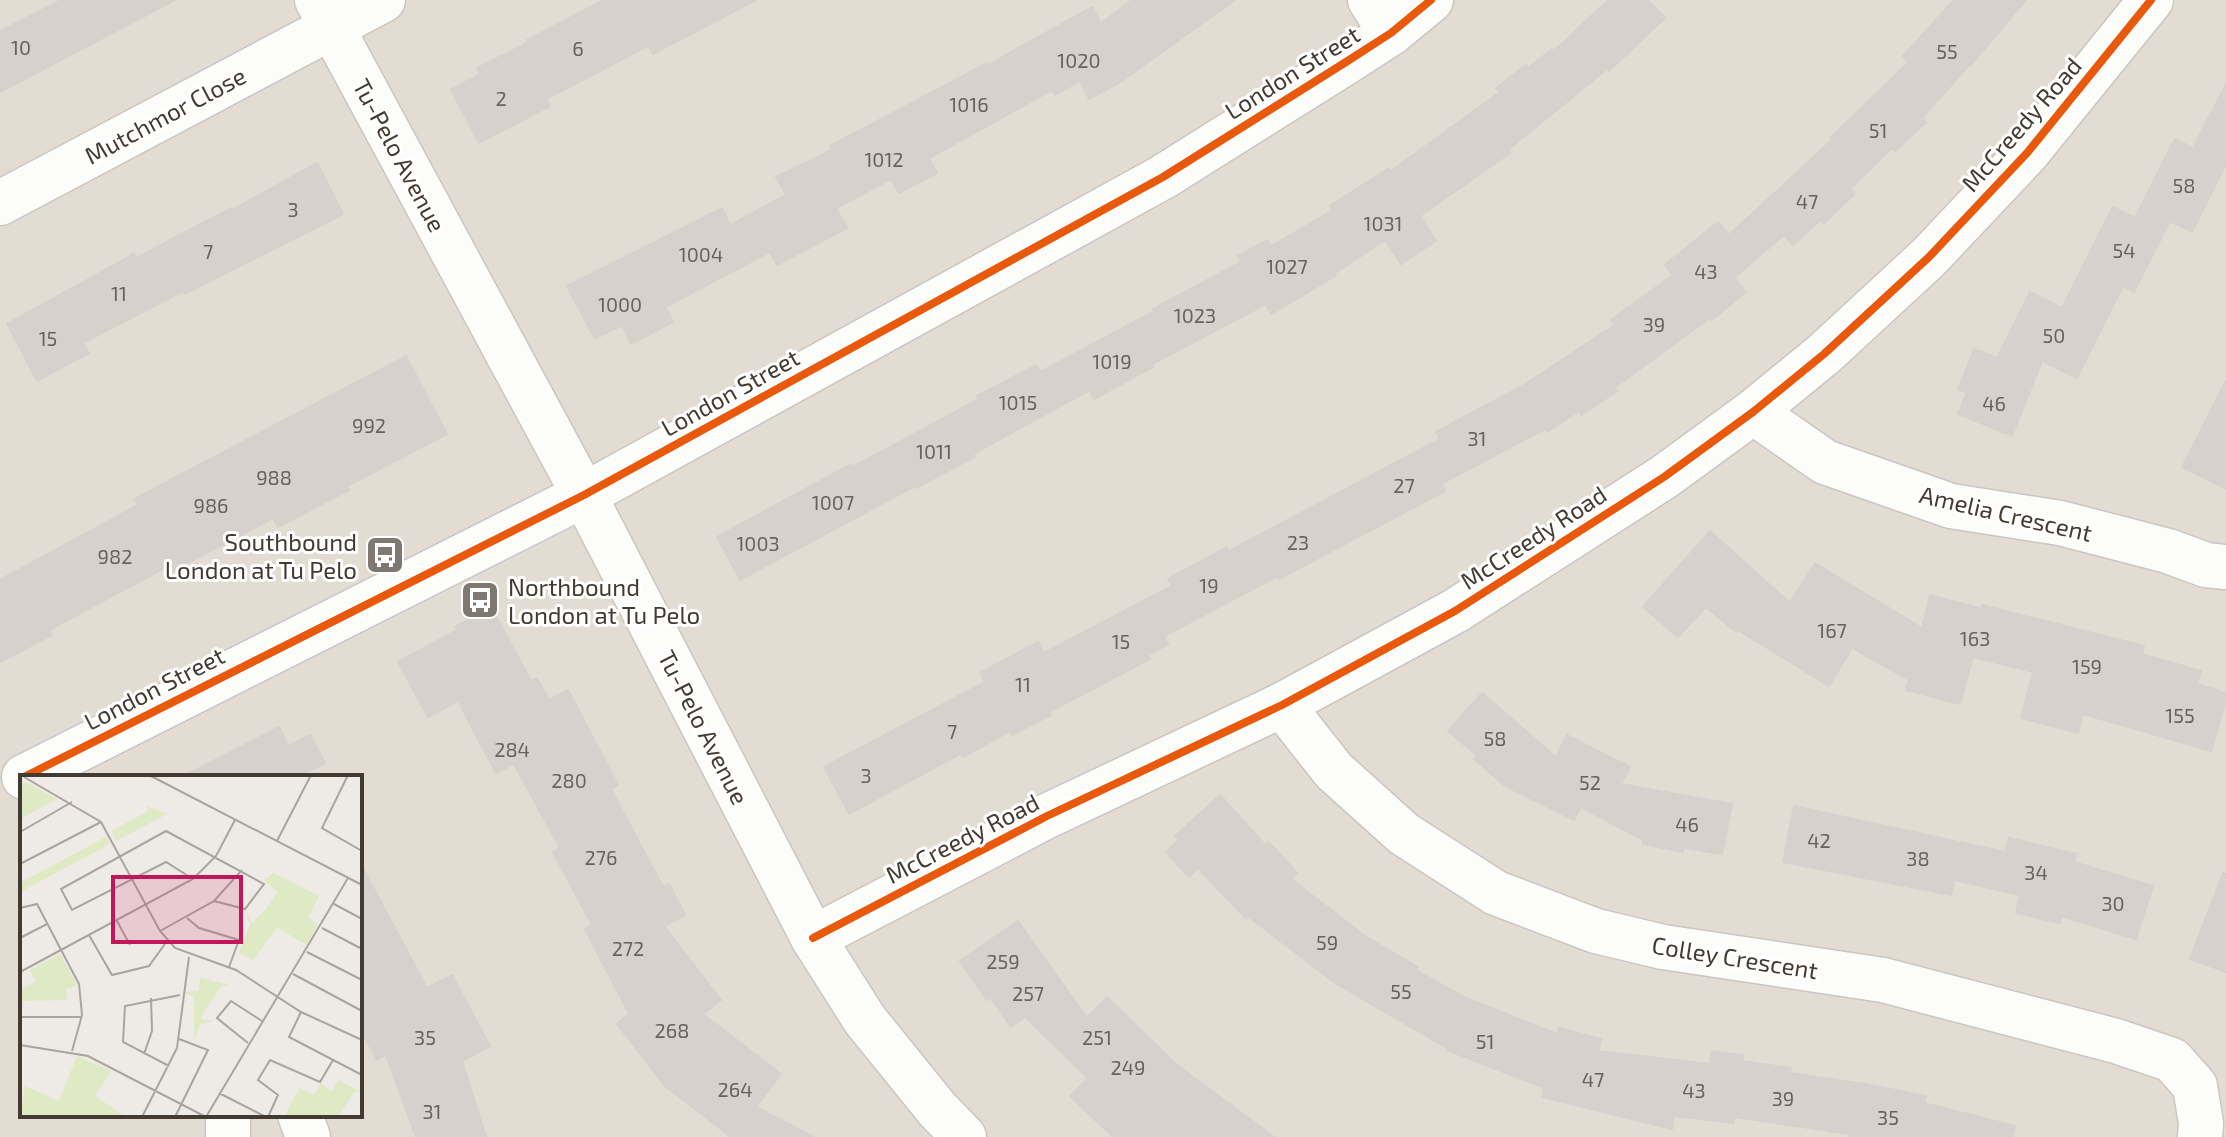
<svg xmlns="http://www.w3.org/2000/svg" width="2226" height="1137" viewBox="0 0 2226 1137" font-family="'Exo 2',sans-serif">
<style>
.residential{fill:#e3dcd2;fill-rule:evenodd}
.building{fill:#d6d1cd;stroke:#d6d1cc;stroke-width:2}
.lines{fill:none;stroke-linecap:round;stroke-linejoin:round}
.minor-casing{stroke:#cac6c2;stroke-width:47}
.tertiary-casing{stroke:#cac6c2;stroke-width:47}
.minor{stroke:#fcfcfb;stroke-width:44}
.tertiary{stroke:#fcfcfb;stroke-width:44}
.cycleway-casing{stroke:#fff;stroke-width:13}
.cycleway{stroke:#e8590c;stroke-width:8}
.labels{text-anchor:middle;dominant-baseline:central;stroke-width:6;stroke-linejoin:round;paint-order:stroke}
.number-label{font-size:20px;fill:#69625a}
.street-label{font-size:24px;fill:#433b32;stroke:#fff}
.poi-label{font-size:24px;fill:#433b32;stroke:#fff;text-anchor:end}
.inset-road{fill:none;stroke:#aaa49e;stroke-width:2}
.view{fill:#c2185b;fill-opacity:0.15;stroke:#c2185b;stroke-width:4}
.inset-edge{fill:none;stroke:#433b32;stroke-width:4}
</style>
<rect width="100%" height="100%" fill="#eeeae6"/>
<path class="residential" d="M 0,0 L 2226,0 L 2226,1137 L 0,1137 ZM 22,777 L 360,777 L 360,1115 L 22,1115 Z"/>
<g class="building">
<path d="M 61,0 L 175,0 L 0,92 L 0,31 Z"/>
<path d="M 604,0 L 756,0 L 653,54 L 648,46 L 546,99 L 550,106 L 479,143 L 451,90 L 480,74 L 477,68 L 529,42 L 527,40 Z"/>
<path d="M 1132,0 L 1235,0 L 1119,83 L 1089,99 L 1080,81 L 1055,95 L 1052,90 L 929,158 L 937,173 L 899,193 L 891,179 L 836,208 L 847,228 L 777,265 L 770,252 L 665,307 L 673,322 L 631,344 L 622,325 L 595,339 L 567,286 L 722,208 L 730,225 L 786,195 L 776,177 L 832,150 L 830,146 L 987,63 L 988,65 L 1092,7 L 1101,23 Z"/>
<path d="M 1608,0 L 1648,0 L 1665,18 L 1609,71 L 1607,69 L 1508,150 L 1510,153 L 1420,216 L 1436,241 L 1401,264 L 1385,240 L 1334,274 L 1335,276 L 1271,314 L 1266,304 L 1152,364 L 1153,367 L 1094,399 L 1090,390 L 973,454 L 975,457 L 916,488 L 915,486 L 740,580 L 717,537 L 851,464 L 853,467 L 979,399 L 977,396 L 1036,365 L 1040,372 L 1155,311 L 1153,309 L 1241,262 L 1238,256 L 1267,240 L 1271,246 L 1333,210 L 1330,206 L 1389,168 L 1391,171 L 1500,92 L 1496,88 L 1526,65 L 1528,68 L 1552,49 L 1554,51 Z"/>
<path d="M 1954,0 L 2026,0 L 1970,66 L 1969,65 L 1922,118 L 1926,122 L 1895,151 L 1892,148 L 1850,189 L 1855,194 L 1824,223 L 1821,220 L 1793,245 L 1784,235 L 1734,278 L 1746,292 L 1712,320 L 1710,318 L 1614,388 L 1617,391 L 1581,415 L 1579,411 L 1547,432 L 1545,429 L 1441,484 L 1445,491 L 1279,579 L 1278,576 L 1164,636 L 1168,644 L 1148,655 L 1150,659 L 1049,712 L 1051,715 L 1012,735 L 1010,731 L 963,757 L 962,753 L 849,814 L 824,767 L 985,682 L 980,673 L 1038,642 L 1044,653 L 1172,586 L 1168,579 L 1227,547 L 1229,551 L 1440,439 L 1436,432 L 1522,386 L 1615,325 L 1611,320 L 1673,275 L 1665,265 L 1718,222 L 1729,235 L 1832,140 L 1830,138 L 1909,62 L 1903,56 Z"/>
<path d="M 2226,84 L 2226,164 L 2192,232 L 2170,221 L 2134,292 L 2123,286 L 2077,378 L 2042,361 L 2012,436 L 1958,414 L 1967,393 L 1958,389 L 1974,349 L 1997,358 L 2030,292 L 2062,308 L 2113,207 L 2135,218 L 2175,139 L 2193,148 Z"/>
<path d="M 317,163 L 343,214 L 185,294 L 183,291 L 83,343 L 89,353 L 37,381 L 7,324 L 134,254 L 136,258 L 231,208 L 232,210 Z"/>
<path d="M 406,356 L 447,434 L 347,486 L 349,490 L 278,527 L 273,518 L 173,571 L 170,565 L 49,630 L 52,635 L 0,662 L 0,580 L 138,505 L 134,499 Z"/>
<path d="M 2226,381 L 2226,489 L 2182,467 Z"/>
<path d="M 1710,531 L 1790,603 L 1815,563 L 1922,628 L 1930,595 L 1982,609 L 1982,605 L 2144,646 L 2142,654 L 2201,671 L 2197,684 L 2226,693 L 2226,701 L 2211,751 L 2083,714 L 2078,733 L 2021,718 L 2033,672 L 1973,657 L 1960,704 L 1906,690 L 1909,680 L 1852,648 L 1829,686 L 1738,630 L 1736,632 L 1706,607 L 1678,637 L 1643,607 Z"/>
<path d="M 491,607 L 531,681 L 537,678 L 549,700 L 568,690 L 618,785 L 611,789 L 663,887 L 669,884 L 685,915 L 664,926 L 721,1000 L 703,1014 L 781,1074 L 756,1107 L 814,1137 L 731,1137 L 665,1086 L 617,1024 L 629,1014 L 585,929 L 592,925 L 553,852 L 560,848 L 514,764 L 496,773 L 458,701 L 428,717 L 398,662 L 457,630 L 455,627 Z"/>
<path d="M 1482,693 L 1556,757 L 1567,735 L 1630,767 L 1621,784 L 1732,804 L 1722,854 L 1684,848 L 1683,852 L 1643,844 L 1643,840 L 1581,807 L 1574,820 L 1505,786 L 1474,759 L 1477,756 L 1448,731 Z"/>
<path d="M 279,727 L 288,746 L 310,735 L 325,763 L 303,774 L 304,777 L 182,777 Z"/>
<path d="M 1220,795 L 1265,845 L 1269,842 L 1297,873 L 1291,879 L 1368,938 L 1418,967 L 1416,970 L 1464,997 L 1557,1034 L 1559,1028 L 1602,1039 L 1598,1051 L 1710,1064 L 1712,1051 L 1743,1055 L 1742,1061 L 1791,1068 L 1790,1073 L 1865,1084 L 1926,1096 L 1924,1103 L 2015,1126 L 2013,1137 L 1850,1137 L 1850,1134 L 1734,1117 L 1734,1123 L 1674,1116 L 1672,1129 L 1542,1097 L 1544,1088 L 1447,1050 L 1447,1048 L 1335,983 L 1249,917 L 1246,919 L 1198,868 L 1189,877 L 1166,852 L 1179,840 L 1175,836 Z"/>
<path d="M 1794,806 L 2005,852 L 2009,838 L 2076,854 L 2074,862 L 2153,886 L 2136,939 L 2061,916 L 2060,923 L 2016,913 L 2020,895 L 1954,880 L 1951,895 L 1783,862 Z"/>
<path d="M 360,863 L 427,988 L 452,975 L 490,1046 L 462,1061 L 486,1137 L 416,1137 L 386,1055 L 377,1060 L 360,1028 Z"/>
<path d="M 2223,873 L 2226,874 L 2226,972 L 2190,959 Z"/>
<path d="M 1018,921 L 1087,1018 L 1107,997 L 1176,1064 L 1274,1137 L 1113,1137 L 1070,1096 L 1088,1078 L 1025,1017 L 1011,1027 L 991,998 L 987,1000 L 960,961 Z"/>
</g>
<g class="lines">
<defs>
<g id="minor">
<path d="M 1370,0 L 1391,33"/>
<path d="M 0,203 L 383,0"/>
<path d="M 1753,412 L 1825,462 L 1951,506 L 2060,523 L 2168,551 L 2206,565 L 2226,567"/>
<path d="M 1282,705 L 1334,771 L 1404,834 L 1496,893 L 1596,931 L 1663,947 L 1883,980 L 2116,1041 L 2172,1060 L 2195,1086 L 2201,1123 L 2200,1137"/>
<path d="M 813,938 L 1047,816 L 1282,705 L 1455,611 L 1664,477 L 1753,412 L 1824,354 L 1929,257 L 2027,153 L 2151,0"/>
<path d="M 228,1115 L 228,1137"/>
<path d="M 300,1115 L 308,1137"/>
</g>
<g id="tertiary">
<path d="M 317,0 L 584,495 L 813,938 L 865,1020 L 937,1109 L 964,1137"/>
<path d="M 24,777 L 584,495 L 1163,177 L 1346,62 L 1391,33 L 1431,0"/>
</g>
</defs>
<use href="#minor" class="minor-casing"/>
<use href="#tertiary" class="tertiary-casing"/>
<use href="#minor" class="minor"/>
<use href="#tertiary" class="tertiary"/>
<defs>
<g id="cycleway">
<path d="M 24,777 L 584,495 L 1163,177 L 1346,62 L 1391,33 L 1431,0"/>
<path d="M 813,938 L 1047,816 L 1282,705 L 1455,611 L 1664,477 L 1753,412 L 1824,354 L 1929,257 L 2027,153 L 2151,0"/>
</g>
</defs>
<use href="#cycleway" class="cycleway-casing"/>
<use href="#cycleway" class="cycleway"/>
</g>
<defs>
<symbol id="bus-square" viewBox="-11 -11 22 22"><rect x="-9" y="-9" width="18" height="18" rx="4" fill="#7f7871" stroke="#fff"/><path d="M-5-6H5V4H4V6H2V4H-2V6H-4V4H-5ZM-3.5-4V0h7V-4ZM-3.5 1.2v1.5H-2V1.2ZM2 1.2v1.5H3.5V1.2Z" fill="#fff"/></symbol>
</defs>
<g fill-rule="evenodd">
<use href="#bus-square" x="363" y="533" width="44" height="44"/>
<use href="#bus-square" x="458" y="578" width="44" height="44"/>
</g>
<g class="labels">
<g class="number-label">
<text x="21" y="47">10</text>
<text x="578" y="48">6</text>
<text x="1947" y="51">55</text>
<text x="1079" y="60">1020</text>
<text x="501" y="98">2</text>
<text x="969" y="104">1016</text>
<text x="1878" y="130">51</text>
<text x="884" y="159">1012</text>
<text x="2184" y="185">58</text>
<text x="1807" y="201">47</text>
<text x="293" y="209">3</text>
<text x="1383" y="223">1031</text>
<text x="2124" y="250">54</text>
<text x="208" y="251">7</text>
<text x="701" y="254">1004</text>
<text x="1287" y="266">1027</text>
<text x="1706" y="271">43</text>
<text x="119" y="293">11</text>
<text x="620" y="304">1000</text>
<text x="1195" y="315">1023</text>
<text x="1654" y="324">39</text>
<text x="2054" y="335">50</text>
<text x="48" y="338">15</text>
<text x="1112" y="361">1019</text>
<text x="1018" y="402">1015</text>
<text x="1994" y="403">46</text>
<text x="369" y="425">992</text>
<text x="1477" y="438">31</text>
<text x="934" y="451">1011</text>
<text x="274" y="477">988</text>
<text x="1404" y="485">27</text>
<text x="833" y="502">1007</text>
<text x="211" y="505">986</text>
<text x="1298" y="542">23</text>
<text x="758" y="543">1003</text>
<text x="115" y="556">982</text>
<text x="1209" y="585">19</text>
<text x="1832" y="630">167</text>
<text x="1975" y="638">163</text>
<text x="1121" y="641">15</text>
<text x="2087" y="666">159</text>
<text x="1023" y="684">11</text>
<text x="2180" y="715">155</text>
<text x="952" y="731">7</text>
<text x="1495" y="738">58</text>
<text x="512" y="749">284</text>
<text x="866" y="775">3</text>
<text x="569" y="780">280</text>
<text x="1590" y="782">52</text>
<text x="1687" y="824">46</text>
<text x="1819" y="840">42</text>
<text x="601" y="857">276</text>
<text x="1918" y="858">38</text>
<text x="2036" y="872">34</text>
<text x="2113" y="903">30</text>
<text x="1327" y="942">59</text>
<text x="628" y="948">272</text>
<text x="1003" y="961">259</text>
<text x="1401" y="991">55</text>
<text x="1028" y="993">257</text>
<text x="672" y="1030">268</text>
<text x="425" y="1037">35</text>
<text x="1097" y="1037">251</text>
<text x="1485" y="1041">51</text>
<text x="1128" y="1067">249</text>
<text x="1593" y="1079">47</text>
<text x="735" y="1089">264</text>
<text x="1694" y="1090">43</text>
<text x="1783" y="1098">39</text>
<text x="432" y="1111">31</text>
<text x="1888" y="1117">35</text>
</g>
<g class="street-label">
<text transform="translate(1292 72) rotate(-32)">London Street</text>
<text transform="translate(165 115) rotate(-28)">Mutchmor Close</text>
<text transform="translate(2021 124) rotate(-49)">McCreedy Road</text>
<text transform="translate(400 155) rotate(62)">Tu-Pelo Avenue</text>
<text transform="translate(730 392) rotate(-29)">London Street</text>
<text transform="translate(2006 513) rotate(13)">Amelia Crescent</text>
<text transform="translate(1533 537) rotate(-33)">McCreedy Road</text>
<text transform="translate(154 688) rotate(-27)">London Street</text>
<text transform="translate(704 727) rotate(63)">Tu-Pelo Avenue</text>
<text transform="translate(962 838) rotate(-27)">McCreedy Road</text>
<text transform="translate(1735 957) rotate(9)">Colley Crescent</text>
</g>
<g class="poi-label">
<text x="357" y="541">Southbound<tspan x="357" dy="28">London at Tu Pelo</tspan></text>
<text x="508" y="586" text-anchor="start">Northbound<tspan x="508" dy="28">London at Tu Pelo</tspan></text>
</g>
</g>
<g transform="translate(20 775)">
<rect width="342" height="342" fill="#eeeae6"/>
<path d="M 127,31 L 147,39 L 96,66 L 92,56 L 128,36 ZM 86,62 L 90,69 L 0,117 L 0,108 Z" fill="#dfe9c4"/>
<path d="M 5,7 L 37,24 L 2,43 L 0,14 ZM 254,98 L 299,121 L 288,143 L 298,149 L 286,170 L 257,152 L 233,185 L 219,178 L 230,150 L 225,136 L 232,148 L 246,134 L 258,117 L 244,105 ZM 40,179 L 57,210 L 46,214 L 47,225 L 0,226 L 0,215 L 16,206 L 10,195 ZM 180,203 L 209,210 L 201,212 L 184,237 L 181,244 L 194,246 L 180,249 L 174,266 L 174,221 L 161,217 L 179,216 ZM 57,281 L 91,296 L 75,321 L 106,342 L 0,342 L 5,311 L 39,326 ZM 318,305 L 342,317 L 335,316 L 318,342 L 264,342 L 279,313 L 294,320 L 301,308 L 312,317 Z" fill="#dfe9c4"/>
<path class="inset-road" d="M 129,0 L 342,110M 328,0 L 302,53 L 342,76M 4,2 L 81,47 L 140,156 L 155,173 L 216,195 L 281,237 L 342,265M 0,57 L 52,27M 257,66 L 291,0M 0,89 L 81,47M 173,104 L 146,87 L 52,135 L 41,114 L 146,56 L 244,109 L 225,134 L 194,126M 314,129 L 342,144M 0,133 L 17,129 L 59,209 L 62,240 L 52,276M 167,143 L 179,153 L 219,165 L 209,192M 97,146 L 110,170 L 107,164M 302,153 L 342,174M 140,156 L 194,126 L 222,95M 69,160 L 92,200 L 129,191 L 147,166M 0,163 L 27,149M 287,177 L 342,205M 0,197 L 173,104 L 196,81 L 215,45M 273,199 L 342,236M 281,237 L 269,262 L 342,300M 0,242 L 61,242M 228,268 L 197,243 L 211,226 L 242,246M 0,270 L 68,281 L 186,342M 124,279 L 132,256 L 131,223M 149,291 L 103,267 L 105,231 L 160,220M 199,318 L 246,342M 122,342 L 157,273 L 169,182M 155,342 L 188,275 L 159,264M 186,342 L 328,103M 248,342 L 258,320 L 238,305 L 250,285 L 300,307 L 313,285"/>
<path class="view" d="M 93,102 L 221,102 L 221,167 L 93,167 Z"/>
<rect width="342" height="342" class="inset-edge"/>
</g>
</svg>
